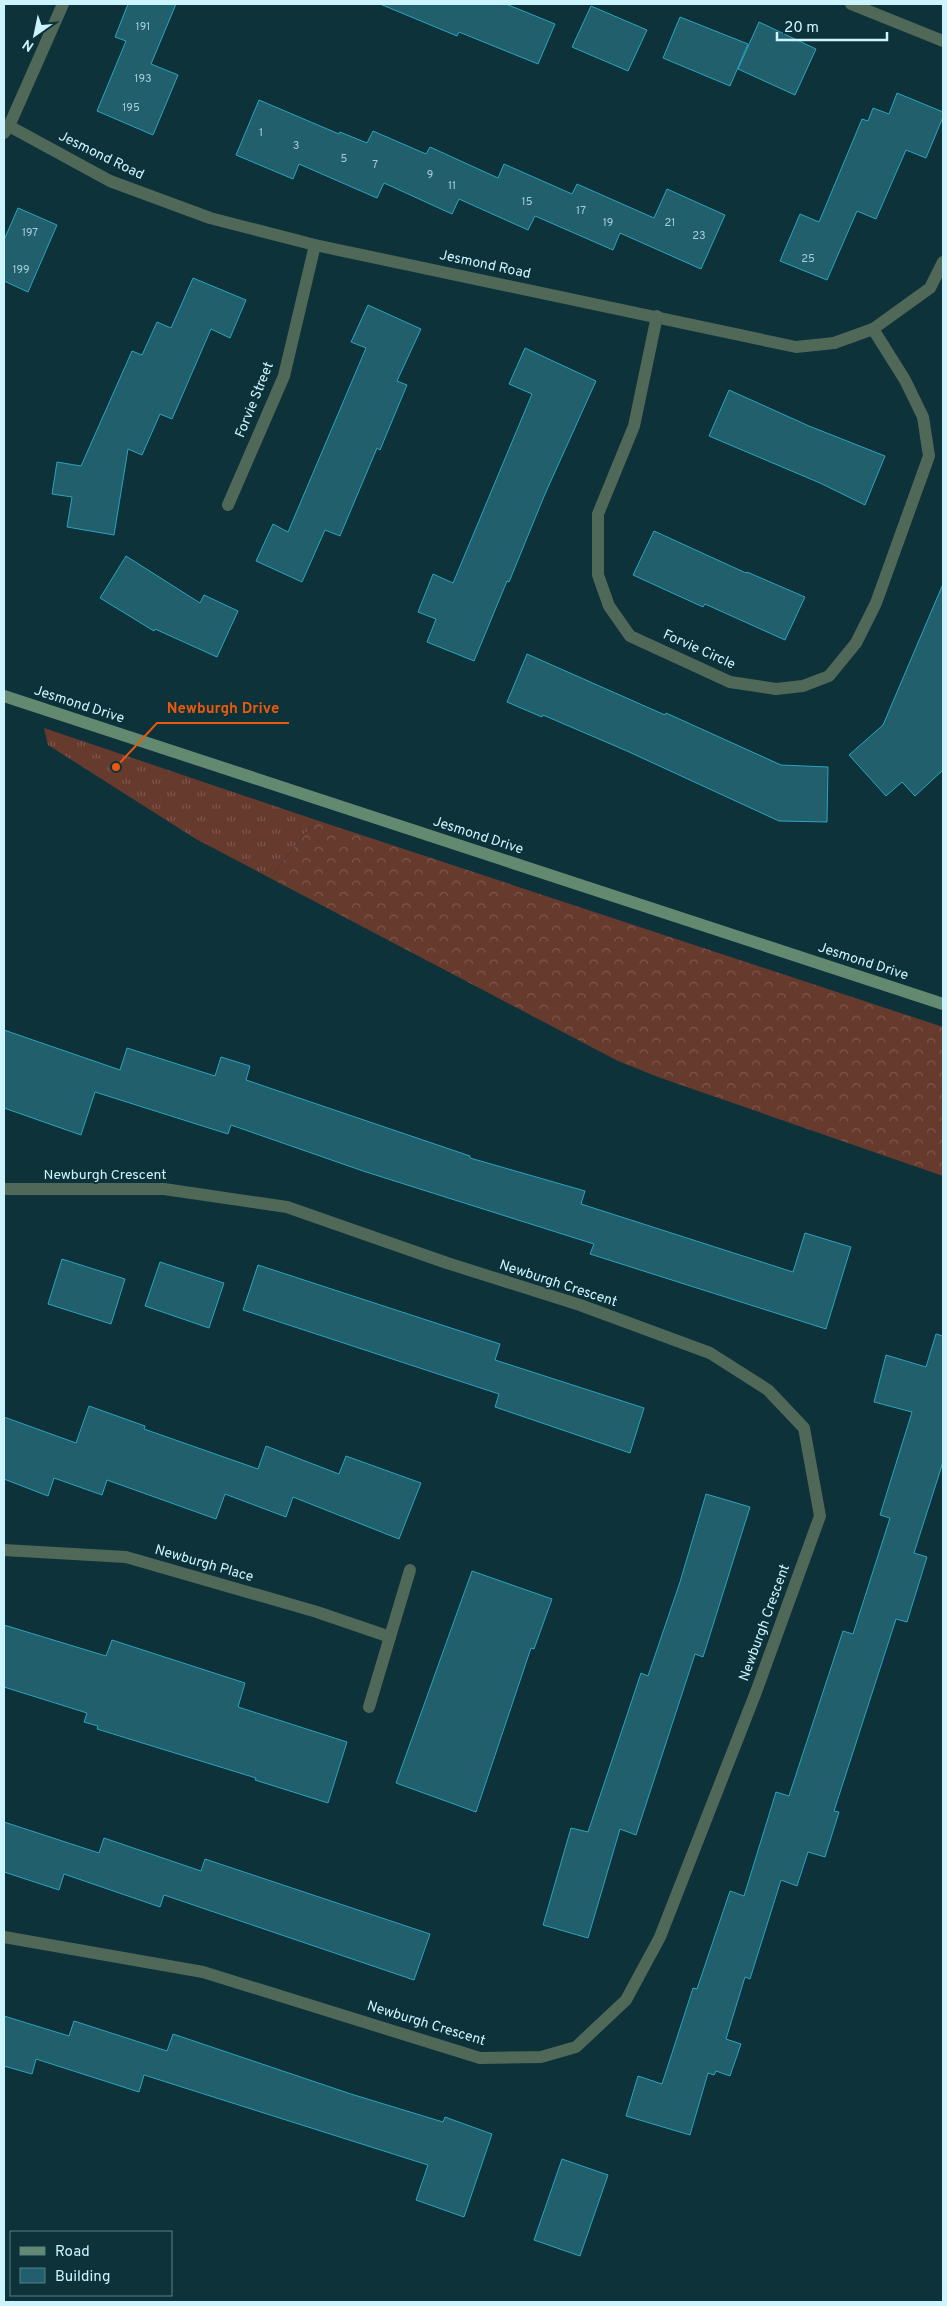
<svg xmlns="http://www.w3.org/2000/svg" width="947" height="2306" viewBox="0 0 947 2306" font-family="Overpass,sans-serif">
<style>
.grass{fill:url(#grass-tufts)}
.forest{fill:url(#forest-crowns)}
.building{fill:#225f6c;stroke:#29a5be}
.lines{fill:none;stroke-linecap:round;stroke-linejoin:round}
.street{stroke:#506858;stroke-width:12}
.secondary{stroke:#638a70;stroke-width:12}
.labels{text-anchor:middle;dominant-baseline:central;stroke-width:4;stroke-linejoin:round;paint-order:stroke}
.number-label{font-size:11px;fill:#a2cfda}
.street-label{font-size:14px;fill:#ccf4fe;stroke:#0d323a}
.leader{fill:none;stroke:#e8590c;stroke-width:2}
.callout-dot{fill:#e8590c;stroke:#0d323a;stroke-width:2}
.callout-label{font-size:15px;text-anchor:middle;font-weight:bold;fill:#e8590c;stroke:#0d323a;stroke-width:4;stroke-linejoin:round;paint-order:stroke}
</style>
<defs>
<pattern id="grass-tufts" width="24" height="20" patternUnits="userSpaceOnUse" patternTransform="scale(1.25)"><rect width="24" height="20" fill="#673a2e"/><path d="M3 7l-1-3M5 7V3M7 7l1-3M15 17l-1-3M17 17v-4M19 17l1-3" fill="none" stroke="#7c574d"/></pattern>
<pattern id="forest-crowns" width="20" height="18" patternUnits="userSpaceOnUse" patternTransform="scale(1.25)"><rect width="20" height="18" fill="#673a2e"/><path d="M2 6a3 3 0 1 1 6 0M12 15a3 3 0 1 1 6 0" fill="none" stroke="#7c574d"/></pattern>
</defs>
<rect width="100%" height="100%" fill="#0d323a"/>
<path class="grass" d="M 44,728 L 316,820 L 270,878 L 196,839 L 48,745 Z"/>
<path class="forest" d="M 316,820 L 943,1027 L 943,1176 L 658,1077 L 618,1061 L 270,878 Z"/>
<g class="building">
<path d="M 128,4 L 176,4 L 151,64 L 178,75 L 153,135 L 97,111 L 126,41 L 115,37 Z"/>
<path d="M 380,4 L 506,4 L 555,24 L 538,64 L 459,32 L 457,36 Z"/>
<path d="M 591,6 L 647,30 L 628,71 L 572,47 Z"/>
<path d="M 680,17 L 748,44 L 730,86 L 663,58 Z"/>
<path d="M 759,22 L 816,49 L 795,95 L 738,69 Z"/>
<path d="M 897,93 L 943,112 L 943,117 L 926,158 L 906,150 L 876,219 L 857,211 L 827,280 L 780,261 L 800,214 L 819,222 L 862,119 L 868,121 L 873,108 L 889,114 Z"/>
<path d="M 259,100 L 339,134 L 340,132 L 367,143 L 373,131 L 426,154 L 430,147 L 498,178 L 504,164 L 572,194 L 577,184 L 654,218 L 667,189 L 725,215 L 701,269 L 620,233 L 613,250 L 535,216 L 528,230 L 459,199 L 452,214 L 384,183 L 377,198 L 299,164 L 293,179 L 236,155 Z"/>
<path d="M 18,208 L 57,225 L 28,292 L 4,281 L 4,240 Z"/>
<path d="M 193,278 L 246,300 L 230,338 L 211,329 L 172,419 L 160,414 L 142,455 L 128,449 L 114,535 L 67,527 L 72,497 L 52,494 L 57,462 L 81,466 L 132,351 L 142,355 L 157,322 L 171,328 Z"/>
<path d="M 368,305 L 421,329 L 397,381 L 407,385 L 380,450 L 377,448 L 340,536 L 325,530 L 302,582 L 256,561 L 273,524 L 288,532 L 366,348 L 351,342 Z"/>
<path d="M 525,348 L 596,381 L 545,494 L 509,582 L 507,581 L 474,661 L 427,642 L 436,619 L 418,612 L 433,574 L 453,583 L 532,394 L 509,384 Z"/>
<path d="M 729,390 L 809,426 L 885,456 L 865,505 L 820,483 L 709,436 Z"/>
<path d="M 654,531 L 746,573 L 747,572 L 805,597 L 785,640 L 705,604 L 703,607 L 633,575 Z"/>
<path d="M 126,556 L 200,603 L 204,595 L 238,611 L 217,657 L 155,629 L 154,631 L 100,598 Z"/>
<path d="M 943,584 L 943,770 L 915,796 L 902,782 L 886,796 L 849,755 L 883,725 Z"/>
<path d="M 527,654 L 665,715 L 666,713 L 781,765 L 828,767 L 827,822 L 779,821 L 627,751 L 543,715 L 542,717 L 507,702 Z"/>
<path d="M 4,1030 L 120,1070 L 127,1048 L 215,1076 L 221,1057 L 250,1066 L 246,1080 L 470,1156 L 470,1158 L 585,1191 L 581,1204 L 793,1272 L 805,1233 L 851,1247 L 826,1329 L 590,1254 L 594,1244 L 363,1171 L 231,1125 L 228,1134 L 95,1092 L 81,1135 L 4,1108 Z"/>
<path d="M 62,1259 L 125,1279 L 111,1324 L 48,1304 Z"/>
<path d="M 160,1262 L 224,1283 L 209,1328 L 145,1306 Z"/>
<path d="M 258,1265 L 500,1344 L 495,1360 L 644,1408 L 630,1453 L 495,1407 L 499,1394 L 243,1310 Z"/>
<path d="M 936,1334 L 943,1336 L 943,1462 L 914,1553 L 927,1557 L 907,1622 L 896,1619 L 834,1811 L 839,1812 L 825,1857 L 808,1852 L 797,1886 L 781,1880 L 750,1979 L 745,1977 L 726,2039 L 741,2044 L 730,2076 L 716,2071 L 714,2075 L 708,2073 L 690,2135 L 626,2116 L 638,2076 L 662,2084 L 693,1988 L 697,1989 L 730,1891 L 744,1896 L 776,1792 L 789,1796 L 843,1631 L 853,1634 L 890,1518 L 880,1515 L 912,1412 L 874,1402 L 886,1355 L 926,1367 Z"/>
<path d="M 89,1406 L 145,1426 L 144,1429 L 258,1469 L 266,1446 L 339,1474 L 346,1456 L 421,1483 L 399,1539 L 293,1497 L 286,1517 L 225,1494 L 216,1519 L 107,1480 L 102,1495 L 54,1478 L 48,1496 L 4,1479 L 4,1417 L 76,1443 Z"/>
<path d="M 706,1494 L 750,1507 L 703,1657 L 695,1654 L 636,1835 L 620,1829 L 588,1938 L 543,1925 L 571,1828 L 588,1832 L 641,1673 L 648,1676 L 680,1582 Z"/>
<path d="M 472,1571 L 552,1599 L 534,1649 L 531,1648 L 476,1812 L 396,1783 Z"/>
<path d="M 4,1625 L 106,1656 L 112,1640 L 245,1683 L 238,1707 L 347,1742 L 328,1803 L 255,1780 L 256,1778 L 97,1729 L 98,1726 L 84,1722 L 87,1713 L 4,1687 Z"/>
<path d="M 4,1822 L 99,1853 L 104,1838 L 201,1871 L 205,1859 L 430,1934 L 414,1980 L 164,1895 L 160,1907 L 64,1874 L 59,1890 L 4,1872 Z"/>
<path d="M 4,2016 L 69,2036 L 74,2021 L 167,2051 L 173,2034 L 351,2094 L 443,2122 L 445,2117 L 492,2134 L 464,2217 L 416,2200 L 428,2165 L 144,2075 L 139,2092 L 36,2059 L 32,2074 L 4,2066 Z"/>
<path d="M 562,2159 L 608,2175 L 580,2256 L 534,2240 Z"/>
</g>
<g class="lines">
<g class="street">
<path d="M 851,4 L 943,41"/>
<path d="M 9,126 L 110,181 L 210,218 L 315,245 L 796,347 L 834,343 L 873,329 L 930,288 L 943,262"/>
<path d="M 4,133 L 9,126 L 63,4"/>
<path d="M 657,316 L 634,426 L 598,514 L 598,575 L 609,606 L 630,636 L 730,682 L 776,689 L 803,686 L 829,676 L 856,643 L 876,603 L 929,456 L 923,417 L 905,380 L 873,329"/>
<path d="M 228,505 L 284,376 L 315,245"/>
<path d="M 4,1189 L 164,1189 L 287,1207 L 447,1263 L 580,1305 L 710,1353 L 768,1390 L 804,1428 L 820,1516 L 756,1692 L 660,1937 L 626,2000 L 576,2047 L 541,2057 L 480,2058 L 203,1972 L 4,1937"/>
<path d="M 4,1550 L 126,1557 L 317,1612 L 390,1637"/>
<path d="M 369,1707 L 410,1570"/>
</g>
<path class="secondary" d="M 4,696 L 943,1004"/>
</g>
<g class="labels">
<g class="number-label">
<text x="143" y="27">191</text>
<text x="143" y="79">193</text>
<text x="131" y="108">195</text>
<text x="261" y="133">1</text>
<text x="296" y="146">3</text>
<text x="344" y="159">5</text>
<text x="375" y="165">7</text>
<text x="430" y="175">9</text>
<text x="452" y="186">11</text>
<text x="527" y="202">15</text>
<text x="581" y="211">17</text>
<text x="608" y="223">19</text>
<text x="670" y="223">21</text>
<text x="30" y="233">197</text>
<text x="699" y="236">23</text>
<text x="808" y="259">25</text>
<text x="21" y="270">199</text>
</g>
<g class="street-label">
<text transform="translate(101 156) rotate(26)">Jesmond Road</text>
<text transform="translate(485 265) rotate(12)">Jesmond Road</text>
<text transform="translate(255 400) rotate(-68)">Forvie Street</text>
<text transform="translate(699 650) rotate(24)">Forvie Circle</text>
<text transform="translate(79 705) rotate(18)">Jesmond Drive</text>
<text transform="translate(478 836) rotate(18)">Jesmond Drive</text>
<text transform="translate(863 962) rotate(18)">Jesmond Drive</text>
<text x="105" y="1175">Newburgh Crescent</text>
<text transform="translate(558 1284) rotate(18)">Newburgh Crescent</text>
<text transform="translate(204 1564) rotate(16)">Newburgh Place</text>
<text transform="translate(765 1623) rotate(-70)">Newburgh Crescent</text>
<text transform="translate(426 2024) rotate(17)">Newburgh Crescent</text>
</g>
</g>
<path class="leader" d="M116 767L157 723H289"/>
<circle class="callout-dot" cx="116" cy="767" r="5"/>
<g class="callout-label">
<text x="223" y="713">Newburgh Drive</text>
</g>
<rect width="947" height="2306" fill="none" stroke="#ccf4fe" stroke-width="10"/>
<rect x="10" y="2231" width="162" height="65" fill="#0d323a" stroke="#598088"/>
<rect x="20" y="2247" width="25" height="8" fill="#638a70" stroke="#598088"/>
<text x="55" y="2256" font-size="15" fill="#ccf4fe">Road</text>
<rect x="20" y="2268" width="25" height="15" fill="#225f6c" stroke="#598088"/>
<text x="55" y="2281" font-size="15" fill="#ccf4fe">Building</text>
<g transform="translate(35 35) rotate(213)" stroke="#0d323a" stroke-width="4" paint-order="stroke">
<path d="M0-4L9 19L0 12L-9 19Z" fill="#ccf4fe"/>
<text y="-8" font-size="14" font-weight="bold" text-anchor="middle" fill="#ccf4fe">N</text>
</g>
<path d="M777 32v8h110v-8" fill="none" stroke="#ccf4fe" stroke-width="2.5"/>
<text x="784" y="32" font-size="15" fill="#ccf4fe" stroke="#0d323a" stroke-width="4" paint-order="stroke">20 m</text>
</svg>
